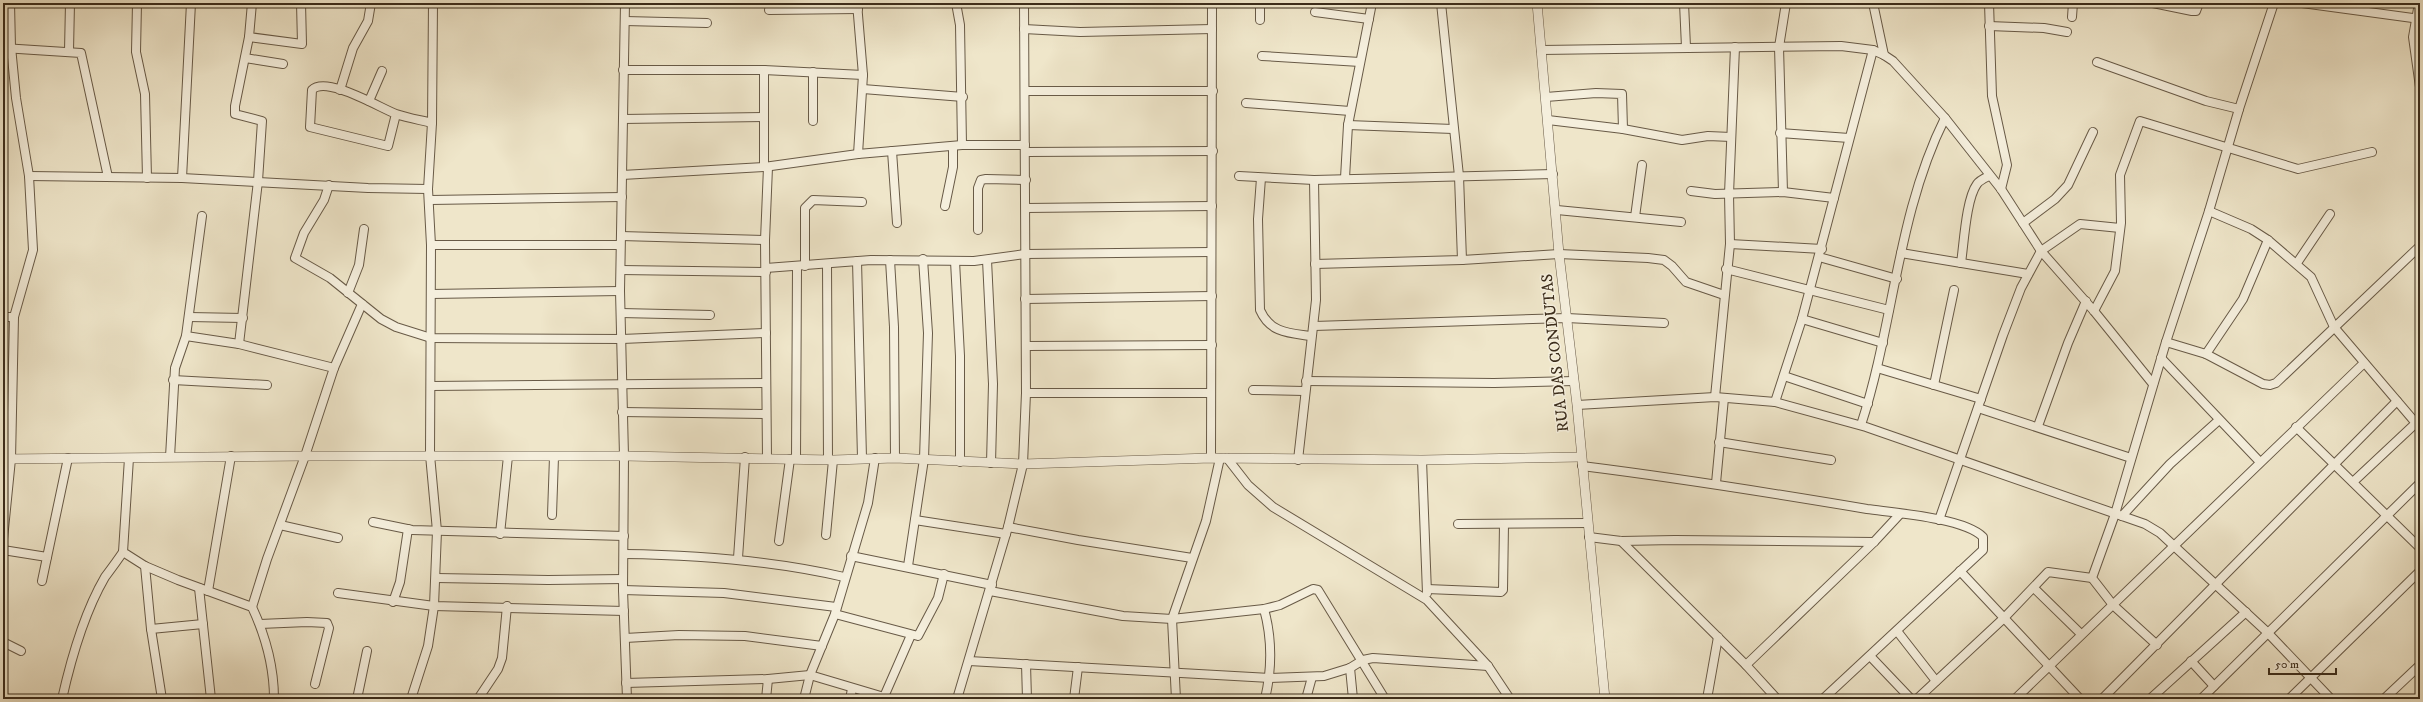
<svg xmlns="http://www.w3.org/2000/svg" width="2423" height="702" viewBox="0 0 2423 702" font-family="'IM FELL DW Pica',serif">
<style>
.lines{fill:none;stroke-linecap:round;stroke-linejoin:round}
.minor-casing{stroke:#685a47;stroke-width:10}
.tertiary-casing{stroke:#685a47;stroke-width:10}
.minor{stroke:#f5efdd;stroke-width:8}
.tertiary{stroke:#f5efdd;stroke-width:9}
.labels{text-anchor:middle;dominant-baseline:central;stroke-width:3;stroke-linejoin:round;paint-order:stroke}
.street-label{font-size:16px;fill:#3b2c1b;stroke:#f5efdd}
</style>
<rect width="100%" height="100%" fill="#efe6ca"/>
<filter id="stains"><feTurbulence type="fractalNoise" baseFrequency=".005" numOctaves="4"/><feColorMatrix values="0 0 0 0 .2 0 0 0 0 .09 0 0 0 0 .02 0 0 0 .5 -.17"/></filter>
<radialGradient id="worn" r=".72"><stop offset=".6" stop-color="#630" stop-opacity="0"/><stop offset="1" stop-color="#630" stop-opacity=".3"/></radialGradient>
<g class="lines">
<defs>
<g id="minor">
<path d="M 137,3 L 136,52 L 145,94 L 147,178"/>
<path d="M 625,3 L 620,291 L 624,456 L 623,590 L 627,699"/>
<path d="M 857,3 L 863,75 L 858,154"/>
<path d="M 956,3 L 960,25 L 962,145"/>
<path d="M 1441,3 L 1459,176 L 1462,260"/>
<path d="M 1684,3 L 1686,47"/>
<path d="M 1873,3 L 1884,55 L 1893,61 L 1945,118 L 2001,189 L 2041,251 L 2094,311 L 2153,384"/>
<path d="M 1989,3 L 1992,96 L 2007,165 L 2001,189"/>
<path d="M 2153,3 L 2192,11 L 2196,11 L 2199,3"/>
<path d="M 2302,3 L 2420,19"/>
<path d="M 2419,3 L 2413,37 L 2420,87"/>
<path d="M 769,10 L 858,9"/>
<path d="M 1315,12 L 1369,19"/>
<path d="M 2072,17 L 2073,3"/>
<path d="M 1260,20 L 1260,3"/>
<path d="M 625,21 L 707,23"/>
<path d="M 1989,26 L 2044,28 L 2067,32"/>
<path d="M 1024,29 L 1080,32 L 1212,29"/>
<path d="M 249,37 L 302,44 L 301,3"/>
<path d="M 3,48 L 81,53 L 108,177"/>
<path d="M 1541,50 L 1841,46 L 1873,50"/>
<path d="M 69,51 L 70,3"/>
<path d="M 1262,56 L 1360,62"/>
<path d="M 245,58 L 283,64"/>
<path d="M 2097,62 L 2206,101 L 2239,109"/>
<path d="M 623,70 L 764,70 L 863,75"/>
<path d="M 813,72 L 813,121"/>
<path d="M 863,89 L 963,97"/>
<path d="M 340,90 L 353,48 L 368,21 L 371,3"/>
<path d="M 1025,91 L 1213,91"/>
<path d="M 1546,97 L 1596,93 L 1622,94 L 1623,129"/>
<path d="M 369,101 L 382,71"/>
<path d="M 1246,103 L 1350,111"/>
<path d="M 396,114 L 388,146 L 310,127 L 312,90 C 326,75 380,108 396,114 C 408,118 420,120 432,123"/>
<path d="M 623,119 L 763,117"/>
<path d="M 1548,120 L 1623,129 L 1682,140 L 1708,136 L 1731,137"/>
<path d="M 1348,125 L 1453,129"/>
<path d="M 1780,133 L 1849,138"/>
<path d="M 892,151 L 897,223"/>
<path d="M 1026,152 L 1213,151"/>
<path d="M 764,167 L 764,70"/>
<path d="M 622,175 L 764,167 L 858,154 L 962,145 L 1025,145"/>
<path d="M 29,176 L 182,178 L 368,188 L 428,189"/>
<path d="M 1239,176 L 1314,180 L 1553,174"/>
<path d="M 182,178 L 191,3"/>
<path d="M 1261,178 L 1258,219 L 1260,310 C 1270,333 1289,333 1311,336"/>
<path d="M 1345,178 L 1348,125 L 1372,3"/>
<path d="M 329,185 L 324,200 L 304,233 L 295,258 L 330,278 L 381,319 L 396,327 L 431,338 L 622,339 L 766,333"/>
<path d="M 1691,191 L 1715,194 L 1783,192 L 1834,198"/>
<path d="M 1783,192 L 1779,47 L 1786,3"/>
<path d="M 430,200 L 622,197"/>
<path d="M 945,206 L 953,167 L 953,146"/>
<path d="M 1026,208 L 1212,206"/>
<path d="M 1557,210 L 1681,222"/>
<path d="M 2209,211 L 2251,229 L 2268,240 L 2311,277 L 2334,327 L 2420,428"/>
<path d="M 1635,217 L 1642,165"/>
<path d="M 2023,223 L 2055,199 L 2068,185 L 2093,132"/>
<path d="M 978,230 L 978,188 L 981,180 L 986,179 L 1026,180"/>
<path d="M 621,236 L 765,240"/>
<path d="M 1730,244 L 1822,249"/>
<path d="M 431,245 L 620,245"/>
<path d="M 1901,253 L 2028,274"/>
<path d="M 1819,257 L 1897,279"/>
<path d="M 890,260 L 894,327 L 895,458"/>
<path d="M 987,260 L 993,384 L 991,463"/>
<path d="M 857,261 L 862,458"/>
<path d="M 955,261 L 960,356 L 960,462"/>
<path d="M 1961,263 C 1964,243 1966,199 1977,184 C 1980,180 1985,178 1989,176"/>
<path d="M 2297,263 L 2330,214"/>
<path d="M 827,264 L 828,460"/>
<path d="M 1315,264 L 1462,260 L 1559,254 L 1648,258 L 1664,260 L 1672,266 L 1686,282 L 1724,295"/>
<path d="M 805,266 L 805,208 L 813,200 L 862,202"/>
<path d="M 766,268 L 871,260 L 974,261 L 1025,254 L 1210,252"/>
<path d="M 1726,269 L 1889,310"/>
<path d="M 621,270 L 766,272"/>
<path d="M 348,293 L 359,265 L 364,229"/>
<path d="M 431,294 L 620,291"/>
<path d="M 1025,299 L 1212,296"/>
<path d="M 2094,311 L 2115,271 L 2121,223 L 2120,175 L 2140,121 L 2298,169 L 2372,152"/>
<path d="M 621,313 L 710,315"/>
<path d="M 3,317 L 14,317"/>
<path d="M 189,317 L 243,318"/>
<path d="M 1802,319 L 1883,343"/>
<path d="M 1314,326 L 1567,318 L 1664,323"/>
<path d="M 186,336 L 239,344 L 334,368"/>
<path d="M 2166,342 L 2206,354 L 2263,384 L 2270,385 L 2276,383 L 2420,246"/>
<path d="M 239,344 L 258,181 L 262,121 L 235,114 L 235,106 L 249,37 L 252,3"/>
<path d="M 1026,346 L 1212,345"/>
<path d="M 2206,354 L 2243,299 L 2268,240"/>
<path d="M 2161,358 L 2260,462"/>
<path d="M 1877,368 L 1981,399"/>
<path d="M 1784,376 L 1868,404"/>
<path d="M 173,380 L 267,385"/>
<path d="M 1306,381 L 1494,383 L 1574,381"/>
<path d="M 1934,385 L 1954,290"/>
<path d="M 431,386 L 766,383"/>
<path d="M 1253,390 L 1304,391"/>
<path d="M 1026,393 L 1210,393"/>
<path d="M 1715,397 L 1730,244 L 1729,194 L 1735,47"/>
<path d="M 1775,402 L 1802,319 L 1873,50 L 1884,55"/>
<path d="M 1577,405 L 1715,397 L 1775,402 L 1866,427 L 2145,524 L 2160,533 L 2267,632 L 2331,699"/>
<path d="M 1978,408 L 2131,458"/>
<path d="M 622,412 L 766,414"/>
<path d="M 1861,425 C 1894,324 1897,214 1945,118"/>
<path d="M 2038,426 L 2068,343 L 2086,301"/>
<path d="M 2296,427 L 2420,548"/>
<path d="M 1719,442 L 1831,460"/>
<path d="M 170,457 L 175,368 L 186,336 L 202,216"/>
<path d="M 129,458 L 123,552 L 145,566 L 151,629 L 162,699"/>
<path d="M 767,458 L 765,240 L 768,167"/>
<path d="M 1211,458 L 1212,3"/>
<path d="M 1227,458 L 1248,485 L 1273,507 L 1427,600 L 1488,666 L 1510,699"/>
<path d="M 796,459 L 797,267"/>
<path d="M 1298,460 L 1316,300 L 1314,180"/>
<path d="M 1422,460 L 1427,593"/>
<path d="M 1582,466 C 1678,478 1772,493 1867,509 C 1896,513 1964,518 1983,537 L 1983,550 L 1823,699"/>
<path d="M 2353,482 L 2416,423"/>
<path d="M 1716,483 L 1724,398"/>
<path d="M 552,515 L 554,457"/>
<path d="M 2122,516 L 2170,464 L 2219,420"/>
<path d="M 915,520 L 1006,534"/>
<path d="M 1939,520 L 2003,335 L 2021,288 L 2041,251 L 2080,224 L 2120,228"/>
<path d="M 373,522 L 412,530 L 624,536"/>
<path d="M 1458,524 L 1587,523"/>
<path d="M 280,525 L 338,538"/>
<path d="M 1008,527 L 1078,540 L 1192,558"/>
<path d="M 500,534 L 508,456"/>
<path d="M 826,535 L 833,460"/>
<path d="M 1589,537 L 1621,541 L 1675,540 L 1874,542"/>
<path d="M 3,539 L 11,459 L 14,317 L 33,250 L 29,176 L 16,98 L 11,47 L 10,3"/>
<path d="M 779,541 L 790,459"/>
<path d="M 1621,541 L 1746,665 L 1777,699"/>
<path d="M 3,550 L 47,557"/>
<path d="M 624,554 C 698,555 771,560 844,577"/>
<path d="M 851,556 L 992,585"/>
<path d="M 738,558 L 745,457"/>
<path d="M 145,566 L 178,580 L 252,607 C 266,637 274,666 274,699"/>
<path d="M 908,566 L 924,459 L 928,333 L 923,259"/>
<path d="M 1960,571 L 2080,699"/>
<path d="M 436,578 L 548,580 L 623,579"/>
<path d="M 42,581 L 68,458"/>
<path d="M 199,588 L 211,699"/>
<path d="M 2034,588 L 2081,634"/>
<path d="M 1427,589 L 1501,592 L 1503,590 L 1504,524"/>
<path d="M 623,590 L 724,593 L 836,607"/>
<path d="M 208,591 L 231,456"/>
<path d="M 990,591 L 1123,616 L 1172,619 L 1264,609 L 1280,605 L 1313,589 L 1318,590 L 1385,699"/>
<path d="M 338,593 L 434,606 L 624,611"/>
<path d="M 393,602 L 400,582 L 408,529"/>
<path d="M 252,607 L 267,559 L 305,456 L 334,368 L 362,304"/>
<path d="M 1264,609 C 1272,638 1272,669 1265,699"/>
<path d="M 835,614 L 918,636 L 938,598 L 944,574"/>
<path d="M 260,624 L 307,622 L 327,623 L 329,628 L 315,684"/>
<path d="M 151,629 L 203,624"/>
<path d="M 1897,631 L 1936,681"/>
<path d="M 625,638 L 679,635 L 745,636 L 822,646"/>
<path d="M 3,642 L 21,651"/>
<path d="M 2157,645 L 2113,605 L 2092,578 L 2115,514 L 2166,342 L 2209,211 L 2239,109 L 2274,3"/>
<path d="M 1870,656 L 1911,699"/>
<path d="M 969,661 L 1270,678 L 1324,676 L 1350,668 L 1363,660 L 1373,658 L 1488,666"/>
<path d="M 2191,661 L 2214,686"/>
<path d="M 1026,664 L 1027,699"/>
<path d="M 1746,665 L 1874,542 L 1900,514"/>
<path d="M 1350,668 L 1353,699"/>
<path d="M 626,683 L 768,679 L 810,675 L 884,697"/>
<path d="M 62,699 C 71,659 84,613 105,577 C 111,569 117,561 123,552"/>
<path d="M 357,699 L 367,651"/>
<path d="M 411,699 L 428,646 L 434,606 L 437,531 L 430,455 L 431,245 L 428,189 L 432,123 L 433,3"/>
<path d="M 478,699 L 498,669 L 502,658 L 507,606"/>
<path d="M 766,699 L 768,679"/>
<path d="M 804,699 L 810,675 L 835,614 L 868,503 L 875,458"/>
<path d="M 850,699 L 852,689"/>
<path d="M 883,699 L 911,635"/>
<path d="M 957,699 L 1008,527 L 1023,464 L 1026,393 L 1024,3"/>
<path d="M 1074,699 L 1078,667"/>
<path d="M 1176,699 L 1172,619 L 1206,521 L 1220,458"/>
<path d="M 1306,699 L 1312,677"/>
<path d="M 1707,699 L 1718,637"/>
<path d="M 1917,699 L 2004,618 L 2048,572 L 2092,578"/>
<path d="M 2015,699 L 2364,363"/>
<path d="M 2102,699 L 2397,401"/>
<path d="M 2150,699 L 2246,612"/>
<path d="M 2201,699 L 2420,483"/>
<path d="M 2289,699 L 2420,571"/>
<path d="M 2384,699 L 2420,665"/>
</g>
<g id="tertiary">
<path d="M 1537,3 L 1559,254 L 1577,405 L 1605,699"/>
<path d="M 3,459 L 305,456 L 624,456 L 833,460 L 895,458 L 1023,464 L 1211,458 L 1422,460 L 1581,457"/>
</g>
</defs>
<use href="#minor" class="minor-casing"/>
<use href="#tertiary" class="tertiary-casing"/>
<use href="#minor" class="minor"/>
<use href="#tertiary" class="tertiary"/>
</g>
<g class="labels">
<g class="street-label">
<text transform="translate(1555 353) rotate(-96)">RUA DAS CONDUTAS</text>
</g>
</g>
<rect width="2423" height="702" fill="none" stroke="#efe6ca" stroke-width="16"/>
<rect x="4" y="4" width="2415" height="694" fill="none" stroke="#3b2c1b" stroke-width="2"/>
<rect x="8" y="8" width="2407" height="686" fill="none" stroke="#3b2c1b"/>
<path d="M2269 668v6h67v-6" fill="none" stroke="#3b2c1b" stroke-width="2"/>
<text x="2275" y="668" font-size="12" fill="#3b2c1b" stroke="#f5efdd" stroke-width="3" paint-order="stroke">50 m</text>
<rect width="100%" height="100%" filter="url(#stains)"/>
<rect width="100%" height="100%" fill="url(#worn)"/>
</svg>
